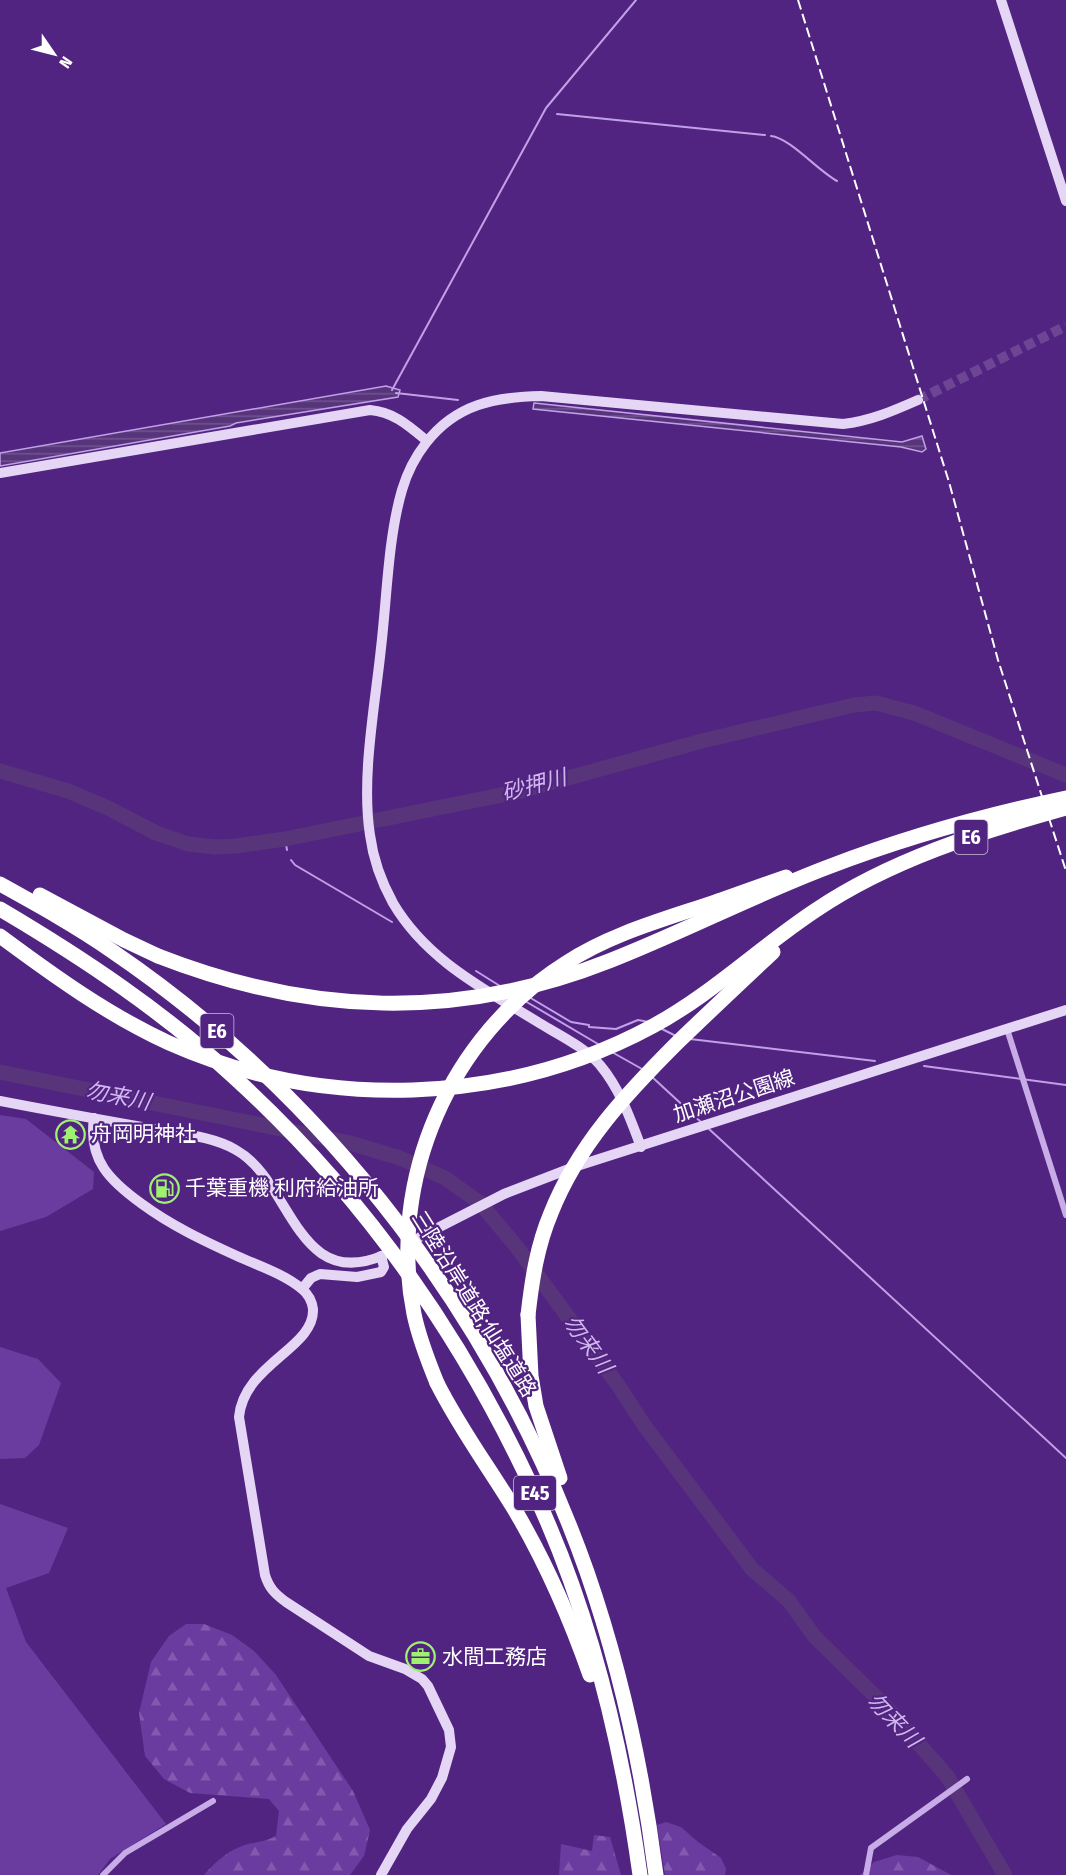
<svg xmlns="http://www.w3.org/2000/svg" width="1066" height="1875" viewBox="0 0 1066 1875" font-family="'Fira Sans Condensed','Noto Sans JP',sans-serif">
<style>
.forest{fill:url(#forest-firs)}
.park{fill:#6b3ca0}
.water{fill:url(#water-rules);stroke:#c1a0e8;stroke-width:1.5}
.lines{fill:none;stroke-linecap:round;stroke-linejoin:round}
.stream{stroke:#c1a0e8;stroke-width:2}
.river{stroke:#58357b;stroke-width:15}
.secondary-tunnel{stroke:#6c4594;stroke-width:10;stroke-dasharray:10 5;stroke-linecap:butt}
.street{stroke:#c8ace7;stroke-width:6}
.secondary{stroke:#e6d6f6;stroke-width:10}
.highway{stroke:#fff;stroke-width:15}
.rail{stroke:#fff;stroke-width:2;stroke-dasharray:10 4.5;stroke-linecap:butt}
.highway-bridge{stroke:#fff;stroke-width:15}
.labels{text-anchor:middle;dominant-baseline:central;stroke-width:4.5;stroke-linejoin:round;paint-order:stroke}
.shield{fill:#522481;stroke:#cbbdd9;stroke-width:1.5}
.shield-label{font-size:20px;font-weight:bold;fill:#fff}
.street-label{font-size:21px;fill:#fff;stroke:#522481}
.poi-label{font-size:21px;fill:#fff;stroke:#522481;text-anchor:start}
.water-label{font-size:22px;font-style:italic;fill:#d1b7ef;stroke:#522481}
</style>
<defs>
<pattern id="forest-firs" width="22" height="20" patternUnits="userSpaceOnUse" patternTransform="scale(1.5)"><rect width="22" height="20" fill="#6b3ca0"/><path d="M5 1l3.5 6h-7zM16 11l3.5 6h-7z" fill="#8159ae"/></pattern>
<pattern id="water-rules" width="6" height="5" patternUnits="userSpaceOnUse" patternTransform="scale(1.5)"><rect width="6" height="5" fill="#58357b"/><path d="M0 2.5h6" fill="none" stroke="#71538f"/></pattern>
</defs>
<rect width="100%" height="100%" fill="#522481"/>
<g class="forest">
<path d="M 186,1624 L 204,1624 L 232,1635 L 254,1651 L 276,1675 L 353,1791 L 370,1830 L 364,1856 L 350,1875 L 204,1875 C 216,1861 230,1849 248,1844 C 258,1842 267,1841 276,1836 L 279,1811 L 269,1799 L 190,1793 L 164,1779 L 145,1756 L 139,1713 L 151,1662 L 169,1636 Z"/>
<path d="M 666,1822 L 681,1827 L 698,1842 L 721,1858 L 726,1869 L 725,1875 L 665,1875 L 657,1825 Z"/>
<path d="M 594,1835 L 610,1837 L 621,1875 L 559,1875 L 561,1844 L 592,1851 Z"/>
<path d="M 897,1855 L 918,1857 L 951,1875 L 860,1875 L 874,1862 Z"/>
</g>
<g class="park">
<path d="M 0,1115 L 26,1119 L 94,1172 L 93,1189 L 46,1217 L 0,1231 Z"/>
<path d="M 0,1347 L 38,1359 L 61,1383 L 39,1445 L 25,1458 L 0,1459 Z"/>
<path d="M 0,1504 L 68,1528 L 49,1573 L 6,1588 L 26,1642 L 166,1824 L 110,1859 L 98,1875 L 0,1875 Z"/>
</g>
<g class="water">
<path d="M 386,386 L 400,390 L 398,397 L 236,423 L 230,426 L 0,466 L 0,453 Z"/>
<path d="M 534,403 L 902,442 L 922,436 L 926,449 L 922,452 L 901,447 L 533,409 Z"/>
</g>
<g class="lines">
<g class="stream">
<path d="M 557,114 L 765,135"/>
<path d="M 771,136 C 790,138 817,170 837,181"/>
<path d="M 392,390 L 546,108 L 636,0"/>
<path d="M 396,393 L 458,400"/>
<path d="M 285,839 L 287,850"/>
<path d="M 291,860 L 295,865 L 392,922"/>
<path d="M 476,971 L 500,986"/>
<path d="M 529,997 L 571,1022 L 589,1025 L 589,1027 L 616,1029 L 638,1020 L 649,1022"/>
<path d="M 525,1001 L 598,1044"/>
<path d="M 662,1029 L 676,1036"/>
<path d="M 690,1039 L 875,1061"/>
<path d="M 610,1051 L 642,1069"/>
<path d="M 924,1066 L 1066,1085"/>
<path d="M 651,1076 L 702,1123"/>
<path d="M 709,1129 L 1066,1458"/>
</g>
<g class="river">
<path d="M 0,771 L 68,791 L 108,808 L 156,833 L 188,844 L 216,847 L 236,846 L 285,839 L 521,791 L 702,741 L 854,705 L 876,703 L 914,713 L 1066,775"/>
<path d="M 0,1072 L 350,1143 L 400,1158 L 445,1178 L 480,1203 L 516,1246 L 618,1385 L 644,1425 L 752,1569 L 789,1601 L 814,1636 L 888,1709 L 947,1776 L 1005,1875"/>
</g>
<path class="secondary-tunnel" d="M 918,400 L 1066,326"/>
<g class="street">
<path d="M 1007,1029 L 1066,1215"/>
<path d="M 103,1875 L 125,1853 L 213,1801"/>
<path d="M 866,1875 L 871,1848 L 967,1779"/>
</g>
<g class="secondary">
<path d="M 1001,0 L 1066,201"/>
<path d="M 0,473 L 370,410 C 394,412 409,426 427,441"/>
<path d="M 0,1101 C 51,1111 102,1120 153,1129 C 180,1134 212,1136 236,1150 C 292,1181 296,1293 384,1255"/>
<path d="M 94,1118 C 88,1160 110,1181 142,1204 C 172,1226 204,1241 237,1256 C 259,1266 284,1274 302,1289 C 308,1294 312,1301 313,1309 C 315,1348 244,1364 239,1417 L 265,1575 C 269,1588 275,1594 286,1602 L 369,1656 L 405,1669 L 422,1679 L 428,1686 L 449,1730 L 451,1747 L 442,1778 L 431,1799 L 407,1829 L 381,1875"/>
<path d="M 641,1147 C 630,1118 620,1089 600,1065 C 584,1047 561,1036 541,1024 C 486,990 427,961 393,903 C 382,883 373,858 370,835 C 361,777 375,706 381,648 C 387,597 388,538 402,490 C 407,473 415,457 426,443 C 456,404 495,397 541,396 L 843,424 C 870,421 893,411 918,400"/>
<path d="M 420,1237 L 504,1194 L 574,1167 L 1066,1010"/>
<path d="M 302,1289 L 311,1278 L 320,1274 L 357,1277 L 381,1272 L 384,1267 L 381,1256"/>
</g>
<g class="highway">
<path d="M 0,884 C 38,905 76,926 112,951 C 331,1100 499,1323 587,1572 C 621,1670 643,1773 656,1875"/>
<path d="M 40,895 L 124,940 L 158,956"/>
<path d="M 718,901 L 786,877"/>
<path d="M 0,909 C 83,958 164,1012 235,1078 C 362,1194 462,1336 534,1492 C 590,1611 622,1745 640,1875"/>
<path d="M 528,1315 L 531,1376 L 536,1406 L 560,1478"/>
<path d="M 437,1383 C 460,1429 490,1469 516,1512 C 546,1563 570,1618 590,1675"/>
</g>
<path class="rail" d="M 798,0 L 949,482 L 998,660 L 1066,871"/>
<g class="highway-bridge">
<path d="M 0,936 C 54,976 108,1015 169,1043 C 322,1111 505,1106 653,1026 C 712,994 760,947 816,910 C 890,860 980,832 1066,808"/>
<path d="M 158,956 C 309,1015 457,1021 609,961 C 683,932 754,895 828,867 C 906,837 985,815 1066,798"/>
<path d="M 528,1315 C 532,1280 537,1246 551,1213 C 578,1145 626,1094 677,1043 C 709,1012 741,982 773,952"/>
<path d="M 437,1383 C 428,1361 419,1338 414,1314 C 387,1179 450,1036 566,963 C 612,933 666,919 718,901"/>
</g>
</g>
<defs>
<symbol id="temple-ring" viewBox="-11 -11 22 22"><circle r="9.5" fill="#522481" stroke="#9ff170" stroke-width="1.5"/><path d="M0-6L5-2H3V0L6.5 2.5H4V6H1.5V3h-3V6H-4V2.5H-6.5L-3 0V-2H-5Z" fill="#9ff170"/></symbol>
<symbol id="fuel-ring" viewBox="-11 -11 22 22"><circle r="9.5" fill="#522481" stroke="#9ff170" stroke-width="1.5"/><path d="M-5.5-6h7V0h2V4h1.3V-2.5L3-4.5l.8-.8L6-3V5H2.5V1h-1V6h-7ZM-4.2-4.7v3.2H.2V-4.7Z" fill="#9ff170"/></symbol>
<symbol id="office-ring" viewBox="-11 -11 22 22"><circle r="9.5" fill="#522481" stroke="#9ff170" stroke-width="1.5"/><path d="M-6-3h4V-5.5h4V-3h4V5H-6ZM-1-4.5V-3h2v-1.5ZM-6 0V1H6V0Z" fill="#9ff170"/></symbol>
</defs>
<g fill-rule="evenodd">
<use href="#temple-ring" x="54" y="1118" width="33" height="33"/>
<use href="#fuel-ring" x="148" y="1172" width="33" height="33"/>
<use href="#office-ring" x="404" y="1640" width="33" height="33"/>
</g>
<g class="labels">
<g class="shield">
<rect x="954.5" y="820" width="33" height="34" rx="4.5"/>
<rect x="200.5" y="1014" width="33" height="34" rx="4.5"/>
<rect x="514" y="1476" width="42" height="34" rx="4.5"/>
</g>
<g class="shield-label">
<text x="971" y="837">E6</text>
<text x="217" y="1031">E6</text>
<text x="535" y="1493">E45</text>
</g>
<g class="street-label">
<text transform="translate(734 1096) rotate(-18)">加瀬沼公園線</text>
<text transform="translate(474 1304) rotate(58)">三陸沿岸道路;仙塩道路</text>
</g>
<g class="poi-label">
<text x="91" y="1134">舟岡明神社</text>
<text x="185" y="1188">千葉重機 利府給油所</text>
<text x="442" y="1657">水間工務店</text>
</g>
<g class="water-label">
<text transform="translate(534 785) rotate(-15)">砂押川</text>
<text transform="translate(118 1096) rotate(11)">勿来川</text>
<text transform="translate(588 1344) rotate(54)">勿来川</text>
<text transform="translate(894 1720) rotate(46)">勿来川</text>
</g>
</g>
<g transform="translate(54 54) rotate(125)" stroke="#522481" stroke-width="4.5" paint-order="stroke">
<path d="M0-4.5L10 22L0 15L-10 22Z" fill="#ffffff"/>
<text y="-9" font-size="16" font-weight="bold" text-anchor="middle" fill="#ffffff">N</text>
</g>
</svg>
